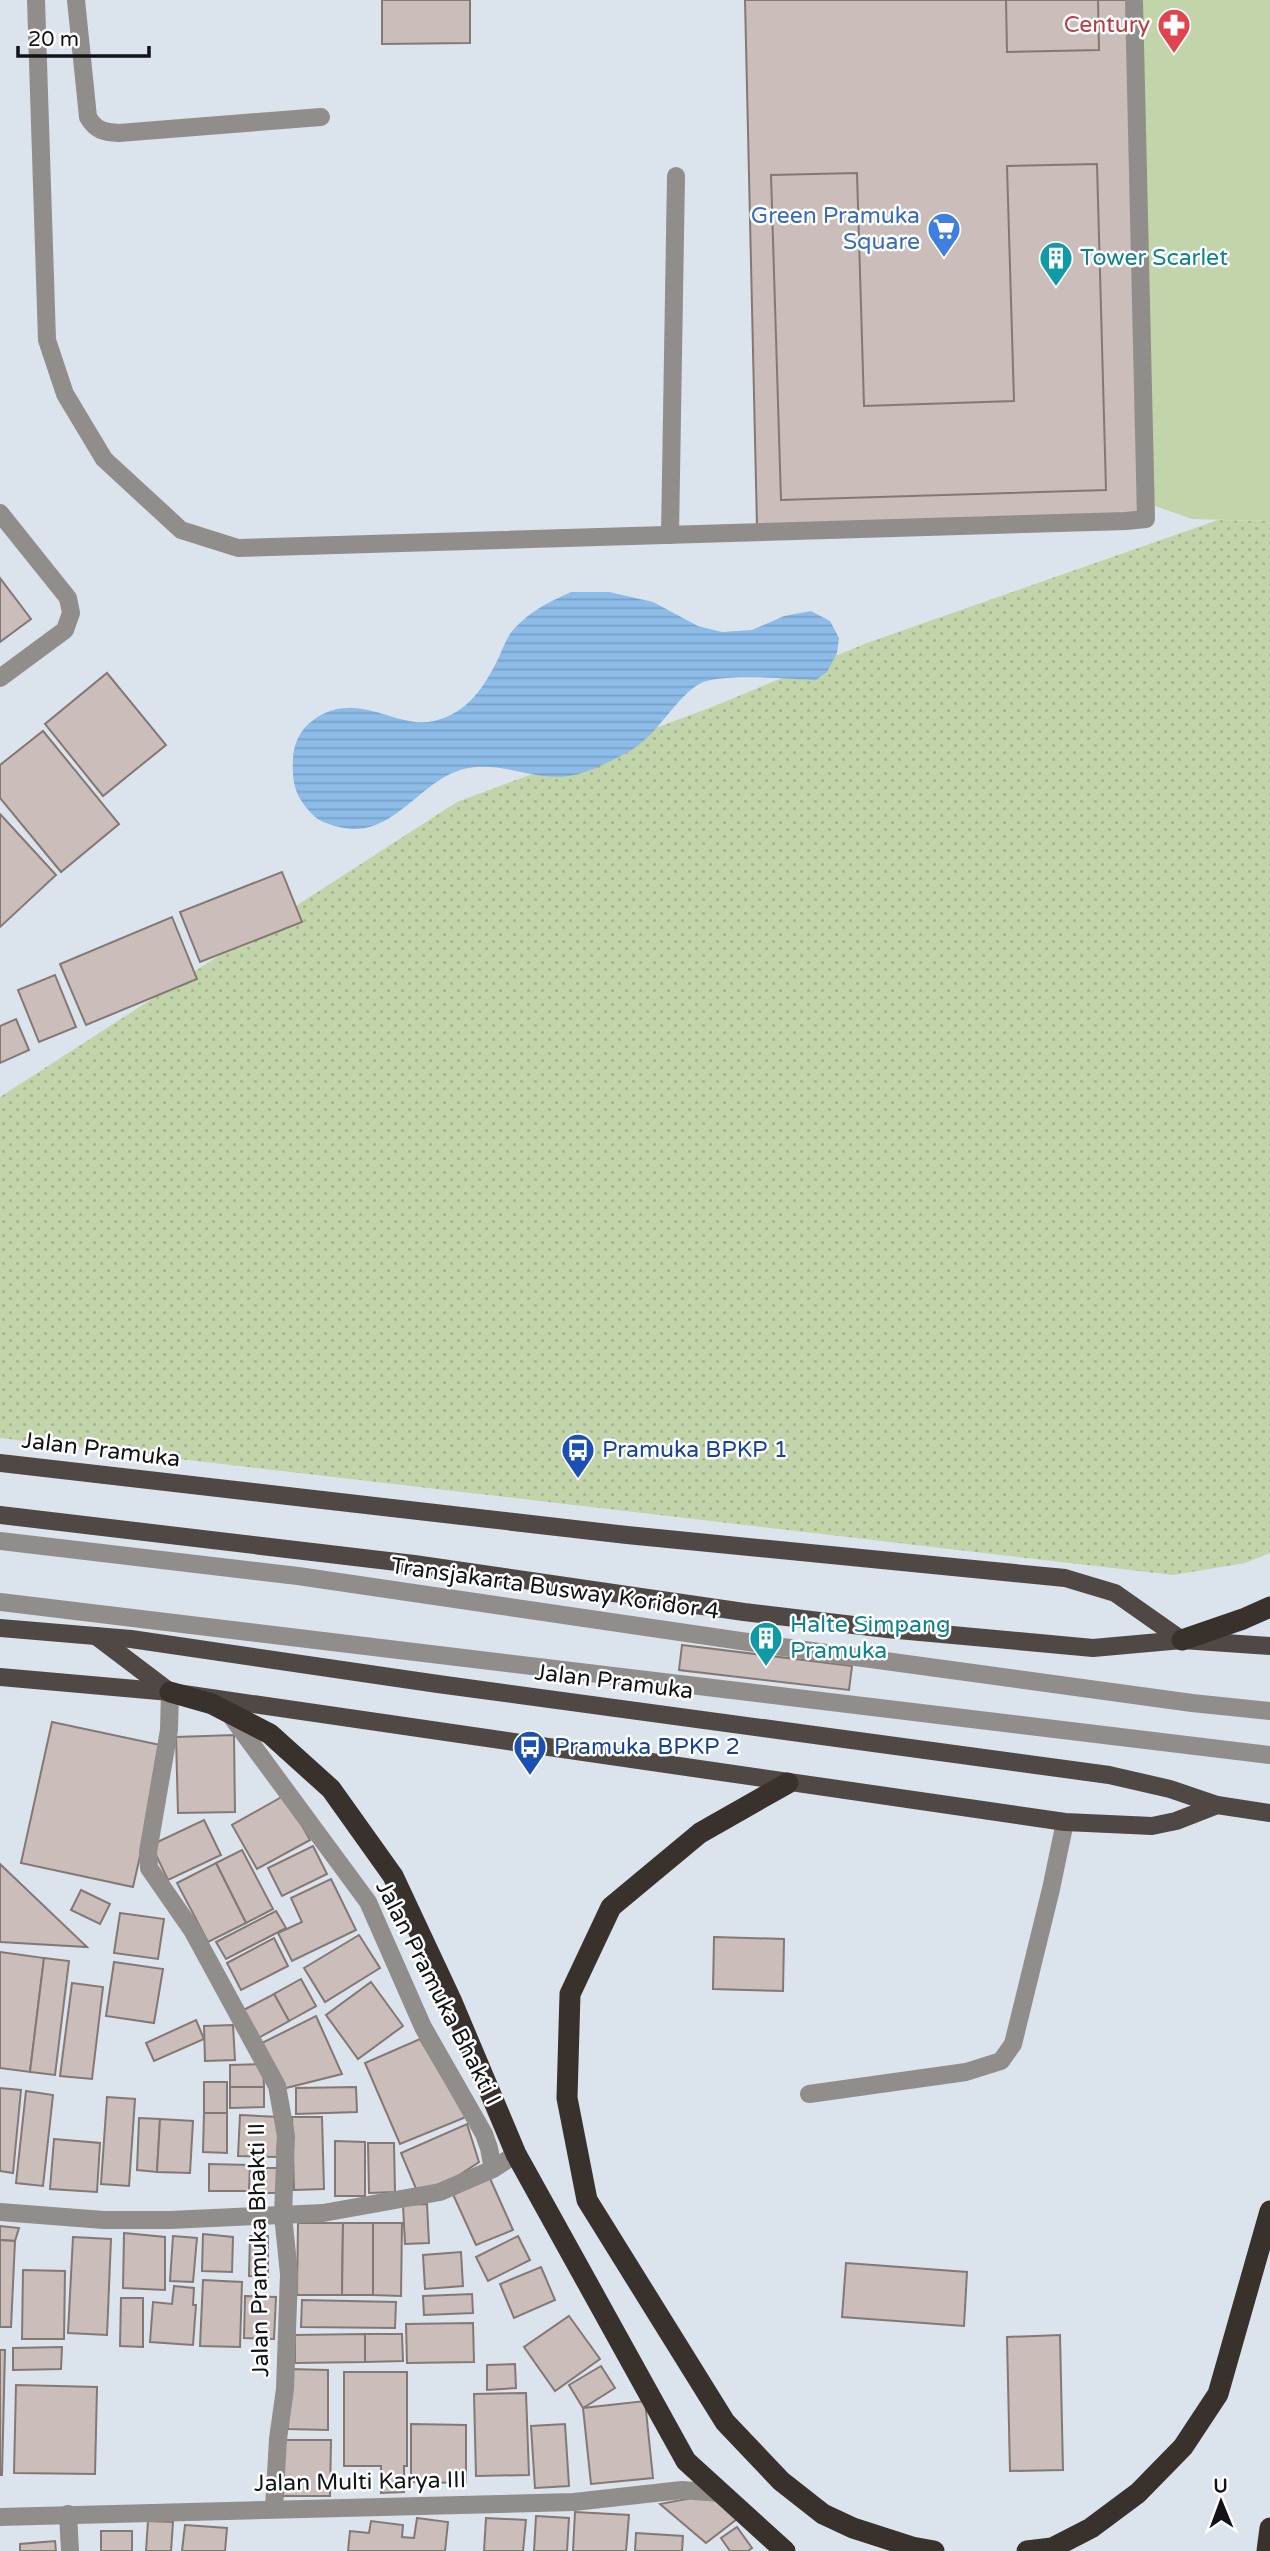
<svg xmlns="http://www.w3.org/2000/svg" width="1270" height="2551" viewBox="0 0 1270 2551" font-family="'Varela Round',sans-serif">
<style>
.grass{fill:url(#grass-dots)}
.park{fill:#c2d4a9}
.water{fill:url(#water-rules)}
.building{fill:#cabdba;stroke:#847875;stroke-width:2}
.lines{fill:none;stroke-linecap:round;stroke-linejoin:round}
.minor{stroke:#918d8a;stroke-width:18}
.major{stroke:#504844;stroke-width:18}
.highway{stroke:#39312c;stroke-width:21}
.labels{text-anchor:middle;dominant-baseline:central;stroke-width:5;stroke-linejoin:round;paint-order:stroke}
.health-label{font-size:23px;fill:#be3a42;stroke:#fff;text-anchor:end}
.shop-label{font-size:23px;fill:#366cbe;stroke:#fff;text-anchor:end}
.culture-label{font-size:23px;fill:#0d838f;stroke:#fff;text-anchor:start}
.street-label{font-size:23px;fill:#111317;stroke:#fff}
.transit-label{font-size:23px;fill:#164399;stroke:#fff;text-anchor:start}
</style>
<defs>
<pattern id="grass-dots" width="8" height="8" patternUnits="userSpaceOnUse" patternTransform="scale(1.75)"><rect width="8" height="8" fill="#c2d4a9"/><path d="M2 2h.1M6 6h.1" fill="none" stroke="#a6b591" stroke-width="1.8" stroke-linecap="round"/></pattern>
<pattern id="water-rules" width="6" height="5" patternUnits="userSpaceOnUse" patternTransform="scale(1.75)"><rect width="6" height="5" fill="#8dbce8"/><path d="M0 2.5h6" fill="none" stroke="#79a1c6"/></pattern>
</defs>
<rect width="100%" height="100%" fill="#dbe3ec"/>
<path class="grass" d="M 1218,520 L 1270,521 L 1270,1553 L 1245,1563 L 1173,1575 L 0,1438 L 0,1097 L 457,802 L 712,707 L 867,643 Z"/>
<path class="park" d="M 1134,0 L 1270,0 L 1270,521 L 1192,519 L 1147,503 Z"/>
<path class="water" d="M 571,592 L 609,592 L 653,602 L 698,626 L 722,632 L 752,630 L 784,616 L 811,611 L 830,621 L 839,638 L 837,653 L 827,672 L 816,680 C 790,679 722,673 701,683 C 676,696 656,738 628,752 C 611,761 589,773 569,776 C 538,781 502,762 469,768 C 419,776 394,844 335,826 C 325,823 319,821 312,814 C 294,795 292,782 293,757 C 294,743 301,729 312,721 C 356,687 395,730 434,721 C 468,713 485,686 499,657 C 503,648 507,636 514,629 C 530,611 549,602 571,592 Z"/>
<g class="building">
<path d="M 382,0 L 470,0 L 470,43 L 382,44 Z"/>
<path d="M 745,0 L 1132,0 L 1144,518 L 757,526 Z"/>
<path d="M 1006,0 L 1098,0 L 1099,50 L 1007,52 Z"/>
<path d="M 1097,164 L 1106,490 L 781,500 L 771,175 L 857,173 L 864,406 L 1014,401 L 1007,166 Z"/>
<path d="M 0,578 L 31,619 L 0,642 Z"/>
<path d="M 107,673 L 166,745 L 103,796 L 45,724 Z"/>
<path d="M 43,731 L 119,824 L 61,872 L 0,798 L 0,765 Z"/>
<path d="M 0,814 L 56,875 L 0,927 Z"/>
<path d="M 282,872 L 302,922 L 200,962 L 180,912 Z"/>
<path d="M 172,917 L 197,979 L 86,1025 L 60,964 Z"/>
<path d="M 55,975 L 76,1027 L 39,1042 L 18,990 Z"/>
<path d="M 16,1019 L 29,1050 L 0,1063 L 0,1026 Z"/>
<path d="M 682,1645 L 852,1666 L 849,1690 L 679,1670 Z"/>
<path d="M 52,1722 L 165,1746 L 133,1887 L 21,1863 Z"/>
<path d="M 234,1735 L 235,1812 L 178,1813 L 176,1737 Z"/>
<path d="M 285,1795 L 310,1840 L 257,1869 L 232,1825 Z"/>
<path d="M 204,1820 L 221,1855 L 168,1880 L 151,1845 Z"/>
<path d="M 313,1846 L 327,1874 L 282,1896 L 268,1868 Z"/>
<path d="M 242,1850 L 273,1909 L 246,1923 L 216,1863 Z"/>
<path d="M 216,1863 L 246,1923 L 208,1942 L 177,1883 Z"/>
<path d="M 0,1864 L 87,1947 L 0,1942 Z"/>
<path d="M 331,1879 L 356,1930 L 292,1961 L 278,1933 L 302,1922 L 291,1898 Z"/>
<path d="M 81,1890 L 110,1904 L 100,1924 L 71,1910 Z"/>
<path d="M 276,1911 L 286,1928 L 226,1959 L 216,1942 Z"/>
<path d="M 120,1913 L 164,1919 L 158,1959 L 114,1953 Z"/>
<path d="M 359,1935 L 380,1968 L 325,2002 L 304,1968 Z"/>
<path d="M 714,1937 L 784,1939 L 783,1991 L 713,1989 Z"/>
<path d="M 274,1938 L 288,1966 L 241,1990 L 227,1963 Z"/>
<path d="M 0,1952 L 44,1958 L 30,2072 L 0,2068 Z"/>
<path d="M 44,1958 L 69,1961 L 55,2075 L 30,2072 Z"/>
<path d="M 114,1962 L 163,1969 L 154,2023 L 106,2016 Z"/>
<path d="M 301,1979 L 316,2006 L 289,2021 L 274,1994 Z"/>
<path d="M 371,1982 L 403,2026 L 358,2059 L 326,2015 Z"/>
<path d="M 72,1983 L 103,1987 L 92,2079 L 60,2076 Z"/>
<path d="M 274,1994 L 289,2021 L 253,2041 L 238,2013 Z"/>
<path d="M 316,2016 L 342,2074 L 282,2089 L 260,2044 Z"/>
<path d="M 196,2020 L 204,2039 L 154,2061 L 146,2043 Z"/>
<path d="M 233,2025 L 235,2060 L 205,2061 L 204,2026 Z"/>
<path d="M 420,2039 L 466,2117 L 400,2144 L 365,2063 Z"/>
<path d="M 263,2064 L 264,2087 L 230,2087 L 230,2065 Z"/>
<rect x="204" y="2082" width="23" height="31"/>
<path d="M 230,2087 L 264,2087 L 264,2107 L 230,2108 Z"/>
<path d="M 356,2087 L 357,2112 L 296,2114 L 296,2088 Z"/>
<path d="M 0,2088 L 21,2090 L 13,2173 L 0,2171 Z"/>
<path d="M 26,2091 L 53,2095 L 43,2186 L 16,2183 Z"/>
<path d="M 107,2097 L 135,2099 L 129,2186 L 101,2184 Z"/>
<path d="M 204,2113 L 227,2113 L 227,2153 L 203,2152 Z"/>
<path d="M 240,2115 L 279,2117 L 277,2157 L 238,2156 Z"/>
<path d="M 292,2117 L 322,2117 L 324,2189 L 294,2190 Z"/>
<path d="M 139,2118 L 160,2119 L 157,2172 L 137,2170 Z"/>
<path d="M 160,2119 L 193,2121 L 190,2173 L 157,2172 Z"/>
<path d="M 467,2124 L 479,2162 L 440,2188 L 417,2191 L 401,2153 Z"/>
<path d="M 54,2139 L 100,2143 L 97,2192 L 50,2189 Z"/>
<path d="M 335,2141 L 365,2142 L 365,2196 L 335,2196 Z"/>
<path d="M 368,2143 L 394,2143 L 395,2192 L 369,2193 Z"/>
<path d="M 209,2164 L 250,2165 L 249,2191 L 209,2191 Z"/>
<rect x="256" y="2168" width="24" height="25"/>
<path d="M 488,2174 L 513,2230 L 476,2245 L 451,2190 Z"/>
<path d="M 427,2204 L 429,2243 L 405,2244 L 403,2205 Z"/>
<path d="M 298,2223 L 343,2223 L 342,2295 L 297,2295 Z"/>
<path d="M 343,2223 L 373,2223 L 373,2295 L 342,2295 Z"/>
<path d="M 373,2223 L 402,2223 L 401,2296 L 373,2295 Z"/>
<path d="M 0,2226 L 19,2228 L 15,2241 L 0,2240 Z"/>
<path d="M 124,2233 L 165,2237 L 165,2290 L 123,2288 Z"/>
<path d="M 203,2234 L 233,2237 L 232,2272 L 202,2271 Z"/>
<path d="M 173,2236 L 197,2238 L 193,2282 L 170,2281 Z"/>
<path d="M 250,2236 L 268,2236 L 268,2277 L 249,2276 Z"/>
<path d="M 518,2236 L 530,2260 L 488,2281 L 476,2257 Z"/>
<path d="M 73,2237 L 111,2239 L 107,2335 L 68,2333 Z"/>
<path d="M 0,2240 L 15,2241 L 11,2327 L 0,2327 Z"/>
<path d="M 461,2252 L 463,2286 L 425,2289 L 423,2255 Z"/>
<path d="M 846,2263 L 967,2272 L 964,2326 L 842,2317 Z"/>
<path d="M 541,2267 L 555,2300 L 514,2318 L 500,2284 Z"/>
<path d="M 23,2270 L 65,2271 L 64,2339 L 22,2339 Z"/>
<path d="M 203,2280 L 242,2282 L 240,2347 L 200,2346 Z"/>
<path d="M 174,2286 L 194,2288 L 193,2305 L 196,2305 L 193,2345 L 150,2342 L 153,2302 L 172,2304 Z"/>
<path d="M 472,2294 L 473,2313 L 424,2315 L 423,2296 Z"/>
<path d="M 245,2296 L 276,2297 L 274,2339 L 244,2338 Z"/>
<path d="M 121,2298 L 143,2298 L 143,2347 L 120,2346 Z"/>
<path d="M 302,2300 L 396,2302 L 395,2328 L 301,2327 Z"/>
<path d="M 569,2316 L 600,2359 L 555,2391 L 524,2347 Z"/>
<path d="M 473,2323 L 474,2362 L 407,2363 L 406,2324 Z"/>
<path d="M 365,2334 L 402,2334 L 403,2361 L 365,2362 Z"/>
<path d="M 365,2334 L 365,2362 L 295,2363 L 295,2335 Z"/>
<path d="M 1060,2335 L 1063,2470 L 1010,2471 L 1007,2337 Z"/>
<path d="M 62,2347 L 61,2369 L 13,2370 L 13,2348 Z"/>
<path d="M 0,2350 L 5,2350 L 2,2475 L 0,2475 Z"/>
<path d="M 515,2364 L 516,2388 L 487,2390 L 487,2365 Z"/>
<path d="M 601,2366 L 615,2388 L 583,2408 L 569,2385 Z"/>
<path d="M 289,2369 L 328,2370 L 328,2430 L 288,2429 Z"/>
<path d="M 344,2372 L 407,2372 L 407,2466 L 404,2466 L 404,2492 L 381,2493 L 381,2466 L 344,2466 Z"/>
<path d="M 16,2385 L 97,2387 L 95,2474 L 14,2473 Z"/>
<path d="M 526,2393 L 529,2475 L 476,2476 L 474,2394 Z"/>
<path d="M 645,2401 L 653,2478 L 591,2484 L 583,2408 Z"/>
<path d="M 411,2424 L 466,2425 L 466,2483 L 411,2482 Z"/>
<path d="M 565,2424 L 569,2486 L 535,2488 L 531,2426 Z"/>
<path d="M 284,2440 L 331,2440 L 330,2496 L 283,2496 Z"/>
<path d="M 718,2493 L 737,2519 L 706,2543 L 660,2504 Z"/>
<path d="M 575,2512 L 629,2515 L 626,2551 L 573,2551 Z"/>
<path d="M 536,2516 L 569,2518 L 567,2551 L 534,2551 Z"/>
<path d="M 417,2518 L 448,2522 L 445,2551 L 348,2551 L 350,2531 L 369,2533 L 371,2521 L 403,2525 L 402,2537 L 414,2538 Z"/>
<path d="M 486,2518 L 526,2520 L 523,2551 L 484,2551 Z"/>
<path d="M 148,2521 L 173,2522 L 171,2551 L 146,2551 Z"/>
<path d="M 185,2525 L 227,2528 L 225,2551 L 182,2551 Z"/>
<path d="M 737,2527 L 752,2548 L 748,2551 L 730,2551 L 721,2538 Z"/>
<rect x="101" y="2531" width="31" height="20"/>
<path d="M 636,2533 L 683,2536 L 682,2551 L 635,2551 Z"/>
<path d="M 55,2541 L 56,2551 L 20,2551 L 20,2544 Z"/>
</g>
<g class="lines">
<g class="minor">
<path d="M 36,0 L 47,340 L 65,394 L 104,459 L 181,530 L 238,548 L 1126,521 L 1146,519 L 1134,0"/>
<path d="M 76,0 L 88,117 C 96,131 104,132 119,133 L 321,117"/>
<path d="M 0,513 L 68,598 L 71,613 L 65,630 L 0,678"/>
<path d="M 670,535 L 676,176"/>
<path d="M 0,1541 L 298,1576 L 768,1645 L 1192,1703 L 1270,1711"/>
<path d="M 0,1602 L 1270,1755"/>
<path d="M 170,1692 L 169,1730 L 148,1852 L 149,1868 L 192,1930 L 277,2086 L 286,2136 L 283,2215 L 289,2274 L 285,2389 L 278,2439 L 274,2509"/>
<path d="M 228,1712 L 368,1902 L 423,2027 L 484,2134 L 489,2148 L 493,2169"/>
<path d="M 809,2094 L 966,2072 L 1001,2061 L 1013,2044 L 1051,1889 L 1065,1822"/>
<path d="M 0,2212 L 104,2220 L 170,2220 L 323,2213 L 440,2192 L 493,2169 L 516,2154"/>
<path d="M 68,2514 L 70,2551"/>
<path d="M 0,2517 L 574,2502 L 682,2490 L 721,2493"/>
</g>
<g class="major">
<path d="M 0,1463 L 627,1535 L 1065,1578 L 1115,1593 L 1182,1640"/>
<path d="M 0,1515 L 414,1564 L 744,1612 L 887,1629 L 1093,1648 L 1182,1640 L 1270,1646"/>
<path d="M 0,1628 L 131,1639 L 438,1684 L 1109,1775 L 1170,1789 L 1217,1805"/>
<path d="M 96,1636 L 170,1692"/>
<path d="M 0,1677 L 170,1692 L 1065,1822 L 1152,1826 L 1176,1821 L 1217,1805 L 1270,1813"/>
</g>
<g class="highway">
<path d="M 1182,1640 L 1243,1619 L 1270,1607"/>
<path d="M 170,1692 L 212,1704 L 270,1734 L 331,1789 L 393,1876 L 452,2002 L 516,2154 L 686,2461 L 785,2551"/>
<path d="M 788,1783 L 700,1833 L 611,1907 L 570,1994 L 567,2098 L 587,2200 L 725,2422 L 781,2481 L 823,2514 L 853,2528 L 912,2547 L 934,2551"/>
<path d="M 1027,2551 L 1052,2548 L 1091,2528 L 1138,2493 L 1183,2447 L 1218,2394 L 1270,2211"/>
<path d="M 1267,2551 L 1270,2528"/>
</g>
</g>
<defs>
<symbol id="pharmacy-pin" viewBox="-11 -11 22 30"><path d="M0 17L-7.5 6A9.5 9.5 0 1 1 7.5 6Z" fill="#e0444e" stroke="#fff"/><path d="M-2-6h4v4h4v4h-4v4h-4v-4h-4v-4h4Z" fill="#fff"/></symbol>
<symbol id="supermarket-pin" viewBox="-11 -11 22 30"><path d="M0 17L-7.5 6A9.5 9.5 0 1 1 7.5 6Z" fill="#3f7fe0" stroke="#fff"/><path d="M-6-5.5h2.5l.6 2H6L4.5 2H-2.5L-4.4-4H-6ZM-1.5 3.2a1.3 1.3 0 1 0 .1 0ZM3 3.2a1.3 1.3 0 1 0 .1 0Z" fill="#fff"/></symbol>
<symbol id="building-pin" viewBox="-11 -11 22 30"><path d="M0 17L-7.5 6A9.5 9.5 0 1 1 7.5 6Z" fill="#0f9aa8" stroke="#fff"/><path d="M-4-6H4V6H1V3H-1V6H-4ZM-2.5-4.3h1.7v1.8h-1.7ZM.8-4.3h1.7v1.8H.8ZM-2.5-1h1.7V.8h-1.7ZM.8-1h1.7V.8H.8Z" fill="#fff"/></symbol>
<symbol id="bus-pin" viewBox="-11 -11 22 30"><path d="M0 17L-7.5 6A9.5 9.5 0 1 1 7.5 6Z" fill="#1a4fb4" stroke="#fff"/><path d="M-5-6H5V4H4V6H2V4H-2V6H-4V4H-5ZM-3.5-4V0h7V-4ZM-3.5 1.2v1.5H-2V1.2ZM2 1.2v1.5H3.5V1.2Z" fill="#fff"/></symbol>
</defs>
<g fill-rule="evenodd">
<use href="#pharmacy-pin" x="1155" y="6" width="38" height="52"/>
<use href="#supermarket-pin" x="925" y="210" width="38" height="52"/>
<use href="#building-pin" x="1037" y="239" width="38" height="52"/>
<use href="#bus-pin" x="559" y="1431" width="38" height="52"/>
<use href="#building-pin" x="747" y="1619" width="38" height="52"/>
<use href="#bus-pin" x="511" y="1728" width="38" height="52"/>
</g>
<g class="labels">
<g class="health-label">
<text x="1150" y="25">Century</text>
</g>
<g class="shop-label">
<text x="920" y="216">Green Pramuka<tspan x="920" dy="26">Square</tspan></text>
</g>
<g class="culture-label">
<text x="1080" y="258">Tower Scarlet</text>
<text x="790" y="1625">Halte Simpang<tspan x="790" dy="26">Pramuka</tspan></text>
</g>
<g class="street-label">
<text transform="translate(101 1450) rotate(7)">Jalan Pramuka</text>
<text transform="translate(555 1589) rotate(8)">Transjakarta Busway Koridor 4</text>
<text transform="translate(614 1682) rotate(7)">Jalan Pramuka</text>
<text transform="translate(438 1993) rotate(63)">Jalan Pramuka Bhakti I</text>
<text transform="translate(259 2250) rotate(-91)">Jalan Pramuka Bhakti II</text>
<text transform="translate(360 2482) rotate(-1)">Jalan Multi Karya III</text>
</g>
<g class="transit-label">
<text x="602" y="1450">Pramuka BPKP 1</text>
<text x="554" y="1747">Pramuka BPKP 2</text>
</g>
</g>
<g transform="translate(1221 2502) rotate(359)" stroke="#ffffff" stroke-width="5" paint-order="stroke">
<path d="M0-5L12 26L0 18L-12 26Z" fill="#111317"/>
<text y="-10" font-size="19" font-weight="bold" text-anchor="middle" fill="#111317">U</text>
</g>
<path d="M18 46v10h131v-10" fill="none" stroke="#111317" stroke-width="3.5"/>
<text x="28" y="46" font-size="21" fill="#111317" stroke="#ffffff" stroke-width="5" paint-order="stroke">20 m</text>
</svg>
